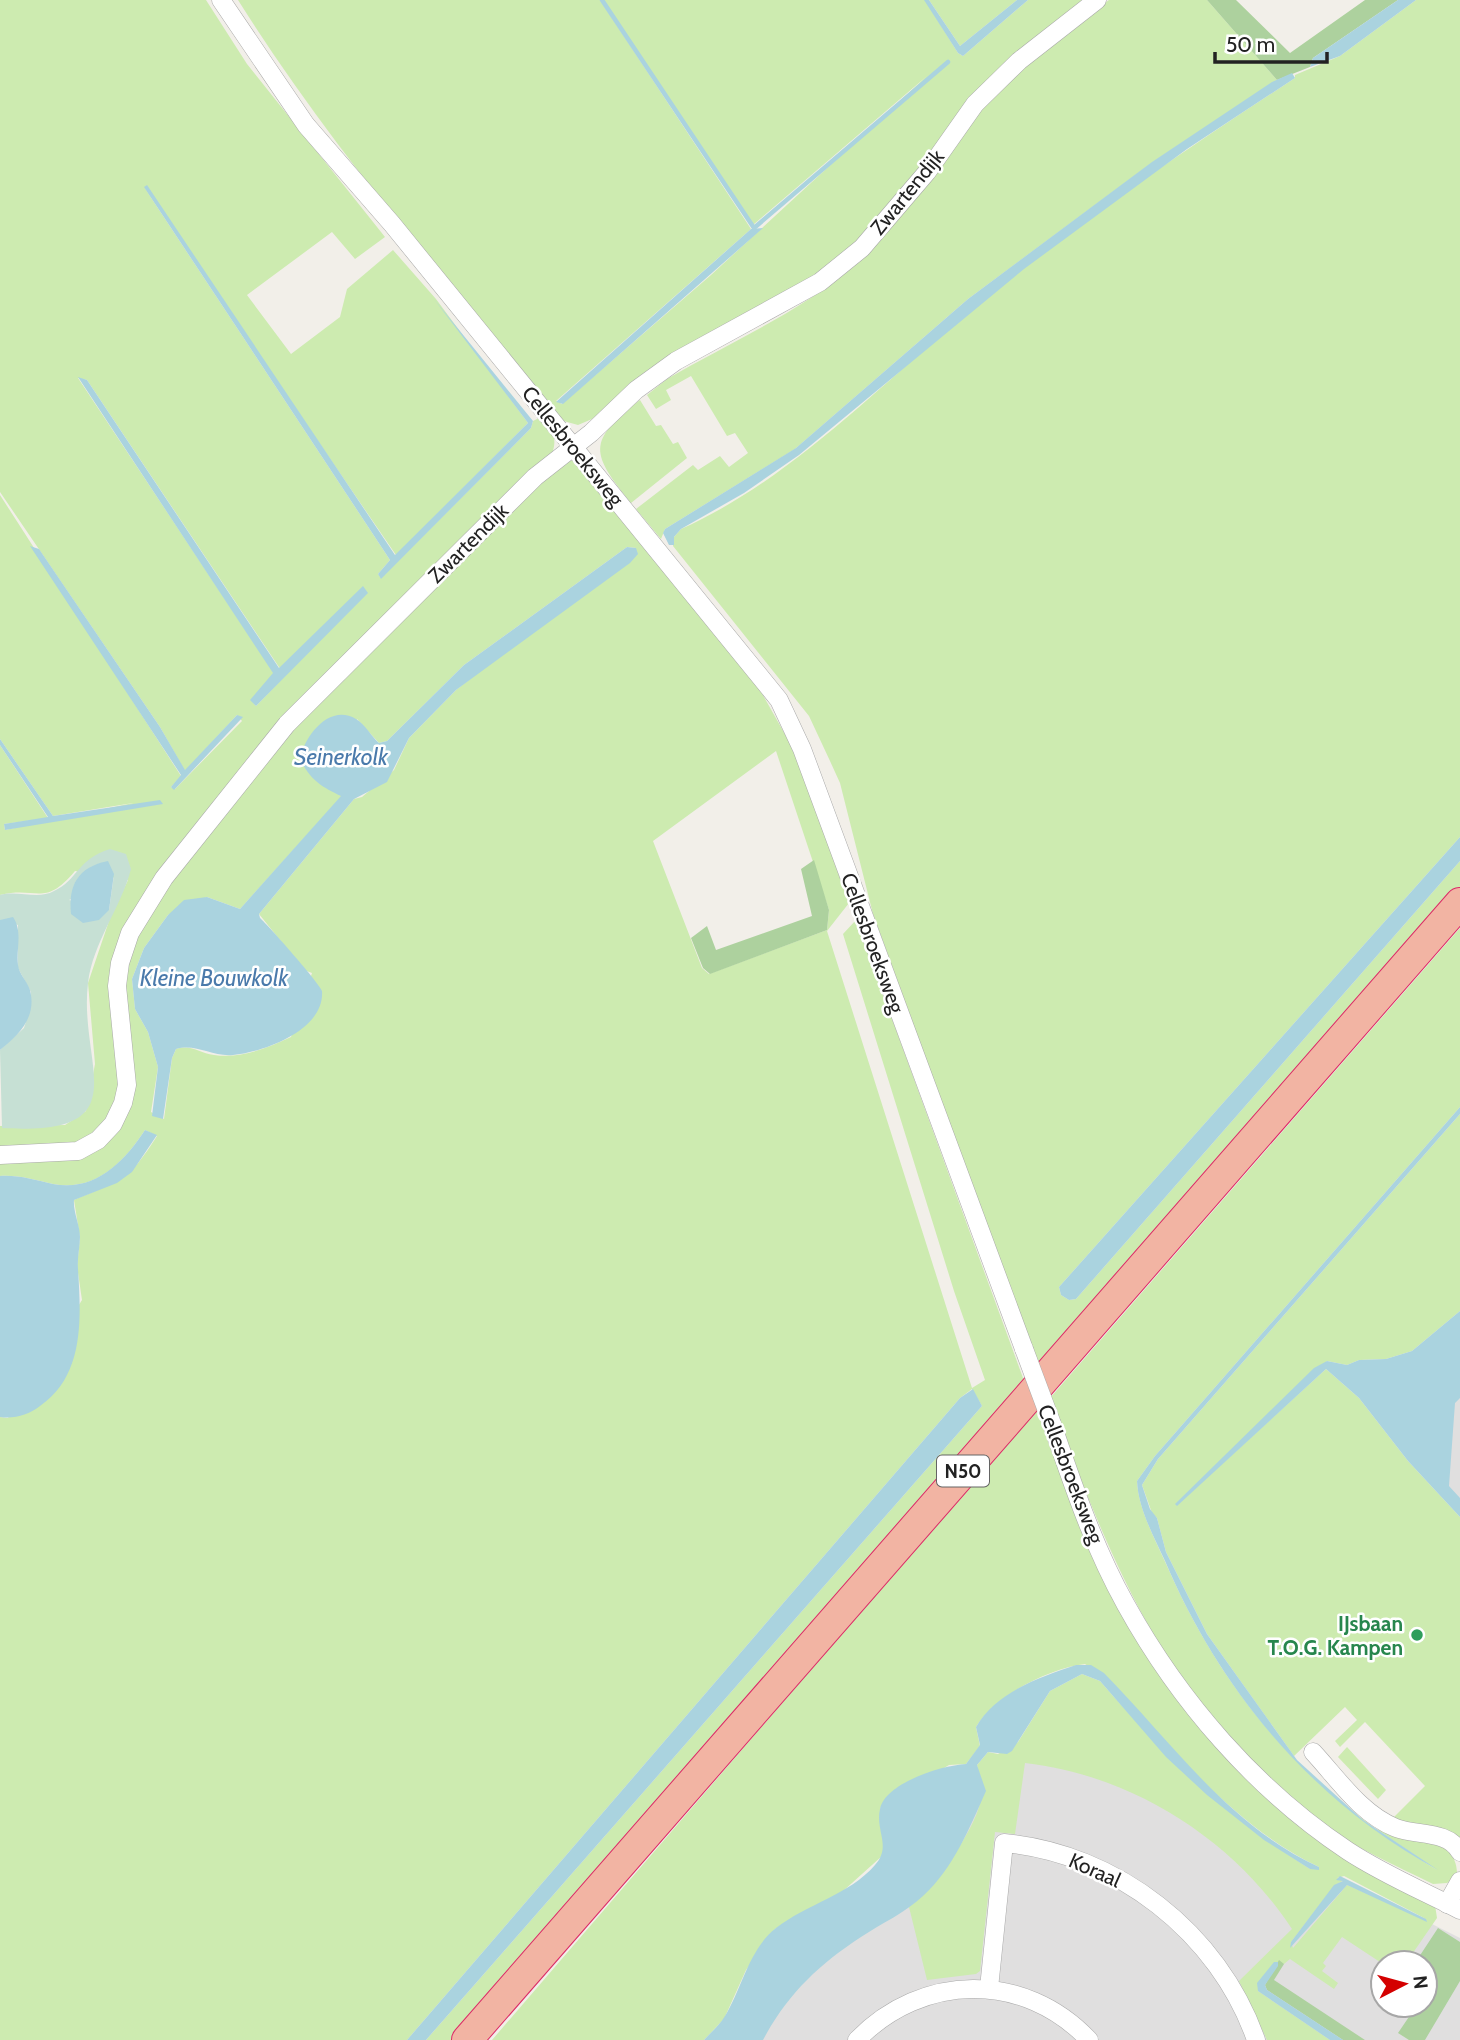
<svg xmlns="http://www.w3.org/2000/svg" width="1460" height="2040" viewBox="0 0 1460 2040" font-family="Cabin,sans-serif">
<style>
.residential{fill:#e0dfdf;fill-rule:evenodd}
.grass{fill:#cdebb0;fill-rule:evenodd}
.forest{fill:#add19e}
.wetland{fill:#c6e0d4;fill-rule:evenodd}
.water{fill:#aad3df}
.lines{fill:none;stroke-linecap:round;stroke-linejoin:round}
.stream{stroke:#aad3df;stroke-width:4.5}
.minor-casing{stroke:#a9a9a9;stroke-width:19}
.trunk-casing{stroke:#dc2a67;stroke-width:32}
.minor{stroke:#fff;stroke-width:18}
.trunk{stroke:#f2b4a3;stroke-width:30}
.minor-bridge-casing{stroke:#a9a9a9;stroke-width:19;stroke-linecap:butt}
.minor-bridge{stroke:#fff;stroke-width:18}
.leisure-dot{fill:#2e9e5b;stroke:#fff;stroke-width:2.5}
.labels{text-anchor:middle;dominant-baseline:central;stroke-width:5;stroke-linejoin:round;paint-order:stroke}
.shield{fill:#fff;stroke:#646464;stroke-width:2}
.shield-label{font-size:19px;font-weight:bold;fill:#222}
.street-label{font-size:21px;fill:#222;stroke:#fff}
.leisure-label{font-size:21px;font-weight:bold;fill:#27864d;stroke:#fff;text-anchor:end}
.water-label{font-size:23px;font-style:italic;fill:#4a7aab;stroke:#fff}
</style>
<rect width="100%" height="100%" fill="#f2efe9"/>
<g class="residential">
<path d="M 1460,1356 L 1460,1501 L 1396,1428 Z"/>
<path d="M 1041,1743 L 1344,1880 L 1460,1938 L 1460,2040 L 725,2040 ZM 1383,1963 L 1425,1963 L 1425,2005 L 1383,2005 Z"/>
</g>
<g class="grass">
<path d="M 0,0 L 206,0 L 247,64 L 385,237 L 355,259 L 332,232 L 247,295 L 291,354 L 340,317 L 347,289 L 393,250 L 436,299 L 528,423 L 396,555 L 144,187 L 390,560 L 378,574 L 381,578 L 531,428 L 533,421 L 541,417 C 552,430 558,437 552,454 L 279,726 L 127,929 L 119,1094 L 103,1127 L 79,1145 L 0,1151 L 0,1126 L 65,1125 L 86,1111 L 95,1064 L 88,983 L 110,918 L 128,880 L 75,871 C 44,908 38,886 0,895 L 0,745 L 48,818 L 4,824 L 5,830 L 133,803 L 53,816 L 0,739 L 0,495 L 181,776 L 171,787 L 175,789 L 242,721 L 237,715 L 185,771 L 160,727 L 0,492 ZM 78,378 L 87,380 L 285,676 L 256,706 L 251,700 L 274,673 Z"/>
<path d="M 238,0 L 600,0 L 751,229 L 556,401 L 562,404 L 711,275 L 927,76 L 753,225 L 603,0 L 925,0 L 958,53 L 963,56 L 1028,0 L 1088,0 L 1043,35 L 856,248 L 817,276 L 670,358 L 592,419 L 578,425 L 560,420 C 449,283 332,150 238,0 Z"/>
<path d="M 929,0 L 1017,0 L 960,46 Z"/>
<path d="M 1109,0 L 1207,0 L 1277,80 L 1153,162 L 968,299 L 795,449 L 665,529 L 661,539 L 636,509 L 693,465 L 698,470 L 720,456 L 729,467 L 748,453 L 735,433 L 727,436 L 691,376 L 666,390 L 671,400 L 656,409 L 647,395 L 667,379 C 729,343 798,313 853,267 C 905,223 936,160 980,110 C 1017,66 1064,34 1109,0 Z"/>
<path d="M 1416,0 L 1460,0 L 1460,837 L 1059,1287 L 1061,1295 L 1069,1300 L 1076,1299 L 1460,861 L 1460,892 L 1041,1373 L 873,914 L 840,783 L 830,761 L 809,716 L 673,546 L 674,537 L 681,529 C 782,484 864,401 947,330 C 1055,237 1176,156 1295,78 L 1295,75 L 1340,56 Z"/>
<path d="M 640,400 L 656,426 L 661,425 L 673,444 L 678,442 L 687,458 L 631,503 C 592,454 585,442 640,400 Z"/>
<path d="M 570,460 L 582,465 L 755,681 L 795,752 L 849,903 L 827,931 L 972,1388 L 985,1380 L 954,1291 L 843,934 L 856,920 L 1027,1389 L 459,2040 L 426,2040 L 982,1406 L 972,1389 L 960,1398 L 407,2040 L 0,2040 L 0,1417 L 8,1418 L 82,1300 L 77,1266 L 80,1238 L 74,1200 C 122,1179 127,1183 157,1136 L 145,1130 C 124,1162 96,1192 53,1184 C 34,1180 20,1175 0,1176 L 0,1161 L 51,1161 L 118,1127 L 123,973 L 146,915 L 273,749 L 554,466 ZM 627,547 L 636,548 L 456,690 L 409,738 L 394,770 L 362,797 L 354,799 L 259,914 L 304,970 L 312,973 L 291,1037 C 267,1048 241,1059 214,1055 C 199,1053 192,1044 176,1049 L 172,1058 L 164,1119 L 151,1112 L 158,1067 L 148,1032 L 135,1009 L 132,979 L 144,948 L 168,915 L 207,897 L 240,909 L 342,796 L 357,719 L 379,743 L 387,741 L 464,665 ZM 776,751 L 829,910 L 827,930 L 709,974 L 702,968 L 653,841 Z"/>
<path d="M 1460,928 L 1460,1107 L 1155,1456 L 1137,1481 C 1138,1509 1156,1541 1167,1566 C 1227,1702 1311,1793 1437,1870 L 1376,1829 C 1402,1837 1460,1835 1457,1876 L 1447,1883 L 1433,1884 C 1395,1865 1357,1849 1322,1824 C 1172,1716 1111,1564 1050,1398 Z"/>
<path d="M 1460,1114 L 1460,1311 L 1412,1351 L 1386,1359 L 1359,1360 L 1347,1365 L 1327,1361 L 1177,1505 L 1326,1369 L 1359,1398 L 1408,1461 L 1460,1517 L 1460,1843 L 1392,1819 L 1425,1786 L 1365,1722 L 1340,1747 L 1335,1741 L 1357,1720 L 1345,1707 L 1294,1756 L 1207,1634 L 1166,1552 L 1157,1518 L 1152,1513 L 1142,1485 L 1158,1459 Z"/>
<path d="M 1037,1407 L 1074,1503 L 1220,1748 L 1435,1905 L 1437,1918 L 1406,1963 L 1383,1964 L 1342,1937 L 1323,1963 L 1326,1966 L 1322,1971 L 1338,1983 L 1334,1989 L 1290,1959 L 1284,1964 L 1276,1962 L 1258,1991 L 1330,2040 L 1267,2040 L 1239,1981 L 1292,1929 C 1233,1839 1132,1775 1025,1763 L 1015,1834 L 995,1832 L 980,1971 L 976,1974 L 927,1980 L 909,1907 C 932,1889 974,1832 980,1803 C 982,1793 979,1775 977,1765 L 988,1752 L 998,1754 L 1018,1742 L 1050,1691 L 1082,1674 L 1100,1681 C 1169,1760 1221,1813 1310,1869 L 1319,1867 C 1257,1838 1204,1784 1158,1735 C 1134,1709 1115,1683 1085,1664 C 1050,1668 994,1696 976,1727 L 980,1746 L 966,1764 L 949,1765 L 880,1808 L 885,1845 L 882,1856 L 842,1892 L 775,1929 L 746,1970 L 724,2019 L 704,2040 L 492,2040 ZM 1344,1876 L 1426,1919 L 1347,1885 L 1293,1948 L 1291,1942 L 1334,1886 L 1344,1880 L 1337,1878 Z"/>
<path d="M 1347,1747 L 1386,1790 L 1378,1799 L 1338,1757 Z"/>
</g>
<g class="forest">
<path d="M 1207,0 L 1236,0 L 1290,53 L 1365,0 L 1398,0 L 1313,58 L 1310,67 L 1277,80 Z"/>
<path d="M 814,860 L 829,910 L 827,930 L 710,974 L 703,968 L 691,938 L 707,926 L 716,950 L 812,916 L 801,869 Z"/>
<path d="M 1438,1928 L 1460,1942 L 1460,1981 L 1425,2040 L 1409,2040 L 1398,2033 L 1417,2005 L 1425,2005 L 1428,1987 L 1425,1984 L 1425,1963 L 1415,1963 Z"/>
<path d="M 1279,1960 L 1284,1964 L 1274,1980 L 1365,2040 L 1343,2040 L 1267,1990 L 1265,1985 Z"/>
</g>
<path class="wetland" d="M 110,849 L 126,854 L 131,869 C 121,908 93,942 88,983 C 78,1067 142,1136 2,1128 L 0,1050 L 24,1028 L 31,1006 L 31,992 L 18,968 L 18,925 L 0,920 L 0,895 C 18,890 38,900 54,891 C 78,880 77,859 110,849 ZM 114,875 L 109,910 L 69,900 Z"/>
<g class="water">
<path d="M 924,0 L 929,0 L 960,46 L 1017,0 L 1028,0 L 963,56 L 958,53 Z"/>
<path d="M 1398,0 L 1416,0 L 1340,56 L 1310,67 L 1313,58 Z"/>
<path d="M 1292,73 L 1295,78 L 1187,149 L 1024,269 L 799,455 L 744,493 L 681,529 L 674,537 L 674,545 L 669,545 L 663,533 L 665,529 L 796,448 L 968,299 L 1152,162 L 1272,82 Z"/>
<path d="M 147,185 L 395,555 L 528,423 L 434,299 L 533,421 L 531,428 L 381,579 L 378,574 L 390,560 L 144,187 Z"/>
<path d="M 763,228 L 563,404 L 556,402 L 751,229 Z"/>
<path d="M 78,377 L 87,380 L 279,668 L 363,586 L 368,593 L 256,706 L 250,700 L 273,673 Z"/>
<path d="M 30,546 L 39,549 L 160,727 L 185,770 L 237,715 L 243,717 L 174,790 L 171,787 L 181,775 Z"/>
<path d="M 627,547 L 636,548 L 638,554 L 630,563 L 456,690 L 409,738 L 387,782 L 354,799 L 259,914 L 260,918 C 268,925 321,985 322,991 C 325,1030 264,1052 233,1055 C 212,1057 196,1043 176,1049 L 172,1058 L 163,1119 L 152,1116 L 158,1067 L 148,1032 L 135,1009 L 132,979 L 144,948 L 168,915 L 184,900 L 207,897 L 240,909 L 341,796 C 322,787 310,780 300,759 C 304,737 329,703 356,719 C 365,724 371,736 379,743 L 387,741 L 464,665 Z"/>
<path d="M 0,739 L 53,816 L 160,800 L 163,804 L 5,830 L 4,824 L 48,817 L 0,745 Z"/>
<path d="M 1460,837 L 1460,861 L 1076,1299 L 1069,1300 L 1061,1295 L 1059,1287 Z"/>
<path d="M 108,861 L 114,874 L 109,910 L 99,920 L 83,923 L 71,914 C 68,885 78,867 108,861 Z"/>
<path d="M 13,917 C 23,932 16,948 18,965 C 19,974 27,981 30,990 C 37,1017 19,1035 0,1050 L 0,920 Z"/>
<path d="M 1460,1107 L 1460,1114 L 1158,1459 L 1142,1485 L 1150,1509 L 1157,1518 L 1166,1552 L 1207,1634 L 1297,1760 L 1363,1820 L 1438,1870 C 1313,1802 1220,1691 1165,1561 C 1154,1537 1138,1508 1137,1481 L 1155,1456 Z"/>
<path d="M 145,1130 L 157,1135 L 132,1172 L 117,1183 L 74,1200 C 73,1212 80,1225 80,1237 C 80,1247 77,1258 78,1269 C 81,1317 85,1375 40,1406 C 28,1415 15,1419 0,1417 L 0,1176 C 20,1175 34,1180 53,1184 C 95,1192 124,1162 145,1130 Z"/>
<path d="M 1460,1311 L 1460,1398 L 1455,1403 L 1449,1486 L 1460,1498 L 1460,1517 L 1408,1461 L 1359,1398 L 1326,1369 L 1177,1506 L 1175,1504 L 1314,1368 L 1327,1361 L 1347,1365 L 1359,1360 L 1386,1359 L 1412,1351 Z"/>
<path d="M 973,1389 L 982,1406 L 426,2040 L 407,2040 L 960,1398 Z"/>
<path d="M 1076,1665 L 1091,1665 L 1104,1673 C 1171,1741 1229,1826 1319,1867 L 1319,1870 L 1310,1869 L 1264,1840 L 1207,1795 L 1166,1757 L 1100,1681 L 1082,1674 L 1050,1691 L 1012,1751 L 1007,1754 L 988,1752 L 977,1765 L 986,1791 C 970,1827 953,1869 923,1896 C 905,1913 882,1923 861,1937 C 818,1965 787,1995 763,2040 L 704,2040 C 711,2032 720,2025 725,2016 C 742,1988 749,1949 776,1928 C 807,1904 849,1895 875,1865 C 892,1846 875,1831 880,1809 C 885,1783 943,1765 966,1764 L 980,1745 L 976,1727 C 996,1692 1040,1677 1076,1665 Z"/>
<path d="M 1340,1876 L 1426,1919 L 1427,1922 L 1347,1885 L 1290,1948 L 1291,1942 L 1334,1885 L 1343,1881 L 1336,1880 Z"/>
<path d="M 1274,1962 L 1278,1962 L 1278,1966 L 1265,1985 L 1267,1990 L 1343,2040 L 1330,2040 L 1258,1991 L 1257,1983 Z"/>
</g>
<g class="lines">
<path class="stream" d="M 602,0 L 754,228 L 948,62"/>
<defs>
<g id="minor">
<path d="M 221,0 L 306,125 L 392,224 L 779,700 L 802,749 L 1024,1349"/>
<path d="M 0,1155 L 78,1151 L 98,1140 L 113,1124 L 123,1103 L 127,1085 L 117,986 L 120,963 L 130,933 L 164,878 L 287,724 L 535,477 L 591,433 L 636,390 L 676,361 L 820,282 L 862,248 L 927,172 L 975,104 L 1019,61 L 1097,0"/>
<path d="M 1052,1424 C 1073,1485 1094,1548 1126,1605 C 1179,1701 1256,1790 1348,1851 C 1383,1874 1423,1891 1460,1910"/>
<path d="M 1313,1752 C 1338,1779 1361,1814 1396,1828 C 1417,1836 1448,1830 1460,1852"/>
<path d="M 1447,1904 L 1460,1881"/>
<path d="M 989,1988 L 1004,1843 C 1116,1853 1219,1933 1256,2040"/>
<path d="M 857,2040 C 922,1973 1024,1971 1089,2040"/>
</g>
<path id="trunk" d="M 467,2040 L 1460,903"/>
</defs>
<use href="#minor" class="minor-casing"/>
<use href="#trunk" class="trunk-casing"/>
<use href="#minor" class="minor"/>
<use href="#trunk" class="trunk"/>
<defs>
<path id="minor-bridge" d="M 1024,1349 L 1052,1424"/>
</defs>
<use href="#minor-bridge" class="minor-bridge-casing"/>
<use href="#minor-bridge" class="minor-bridge"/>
</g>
<circle class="leisure-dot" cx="1417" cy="1635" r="7"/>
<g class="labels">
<rect class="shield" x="937" y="1455.5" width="52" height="31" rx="5"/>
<g class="shield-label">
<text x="963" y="1471">N50</text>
</g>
<g class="street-label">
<text transform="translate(907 192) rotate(-51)">Zwartendijk</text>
<text transform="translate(573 446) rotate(51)">Cellesbroeksweg</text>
<text transform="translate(468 543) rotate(-45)">Zwartendijk</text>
<text transform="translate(873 943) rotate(70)">Cellesbroeksweg</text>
<text transform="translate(1071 1474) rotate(69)">Cellesbroeksweg</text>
<text transform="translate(1095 1870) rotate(24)">Koraal</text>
</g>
<g class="leisure-label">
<text x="1403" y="1623">IJsbaan<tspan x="1403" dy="24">T.O.G. Kampen</tspan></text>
</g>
<g class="water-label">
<text x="341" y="757">Seinerkolk</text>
<text x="214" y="978">Kleine Bouwkolk</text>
</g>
</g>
<g transform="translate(1404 1984) rotate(84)"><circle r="33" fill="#ffffff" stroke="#a7a7a7" stroke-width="2"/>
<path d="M0-5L12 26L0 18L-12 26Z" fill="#d40000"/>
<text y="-10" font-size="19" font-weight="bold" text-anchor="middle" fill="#222222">N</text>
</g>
<path d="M1215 52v10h112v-10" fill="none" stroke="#222222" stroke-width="3.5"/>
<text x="1226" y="52" font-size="21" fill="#222222" stroke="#ffffff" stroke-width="5" paint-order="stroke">50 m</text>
</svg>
